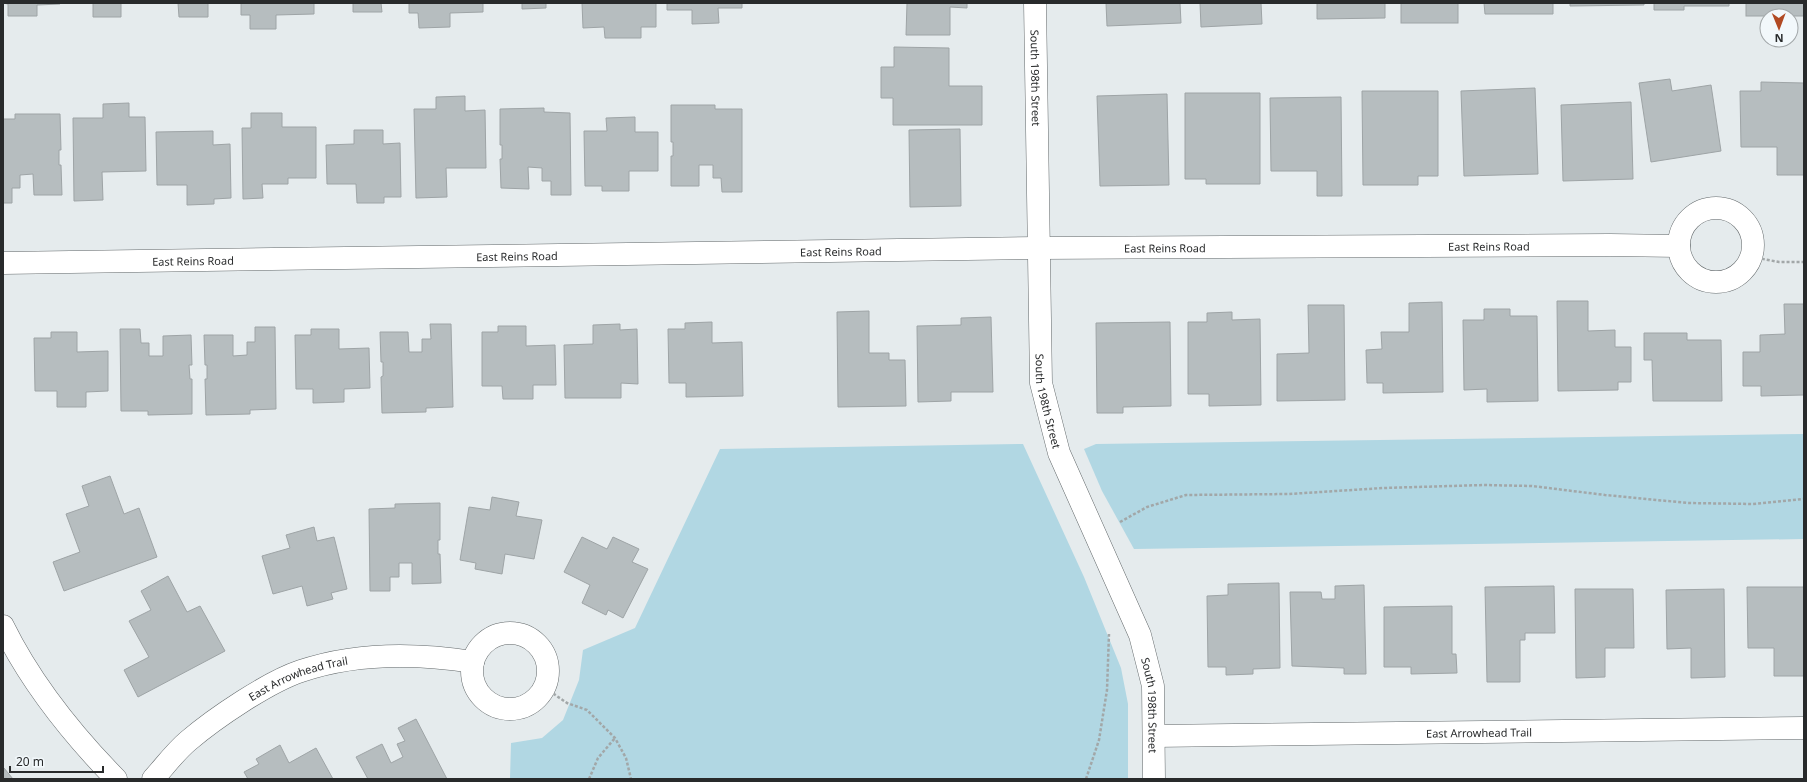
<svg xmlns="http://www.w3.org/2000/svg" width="1807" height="782" viewBox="0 0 1807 782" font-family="'Noto Sans',sans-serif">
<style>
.green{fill:#b1d7e3}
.building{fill:#b6bdbf;stroke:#9ea4a6}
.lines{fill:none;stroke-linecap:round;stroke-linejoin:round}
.minor-casing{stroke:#63696b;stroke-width:23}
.path{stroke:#a2a7a8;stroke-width:2.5;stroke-dasharray:3 2;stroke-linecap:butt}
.minor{stroke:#fff;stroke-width:22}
.labels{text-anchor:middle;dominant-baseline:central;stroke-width:4;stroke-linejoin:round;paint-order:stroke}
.street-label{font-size:11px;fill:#282a2b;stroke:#f2f8fb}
</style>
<rect width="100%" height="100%" fill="#e5ebed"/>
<g class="green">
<path d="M 1804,434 L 1804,539 L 1134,549 L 1102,491 L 1084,449 L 1096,444 Z"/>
<path d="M 1023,444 L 1084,577 L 1121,668 L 1128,704 L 1128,779 L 510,779 L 511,743 L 542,738 L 563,720 L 579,680 L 583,650 L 635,628 L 720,449 Z"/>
</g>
<g class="building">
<path d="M 3,3 L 60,3 L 60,4 L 37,5 L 37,16 L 8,16 L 8,4 Z"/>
<path d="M 71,3 L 121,3 L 121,17 L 93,17 L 93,3 Z"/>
<path d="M 178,3 L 208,3 L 208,17 L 179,17 Z"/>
<path d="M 241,3 L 314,3 L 314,14 L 276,15 L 276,29 L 250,29 L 250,15 L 241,15 Z"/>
<path d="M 353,3 L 381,3 L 382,12 L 353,12 Z"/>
<path d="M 409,3 L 483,3 L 483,12 L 450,13 L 450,27 L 419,28 L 418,13 L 409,13 Z"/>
<path d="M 522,3 L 546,3 L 546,8 L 522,9 Z"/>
<path d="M 582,3 L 656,3 L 656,27 L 641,27 L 641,38 L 605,38 L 604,27 L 583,28 Z"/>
<path d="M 667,3 L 742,3 L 742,8 L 718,8 L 719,23 L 692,24 L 692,10 L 667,10 Z"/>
<path d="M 907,3 L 967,3 L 967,8 L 950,7 L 950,35 L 906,35 Z"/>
<path d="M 1106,3 L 1180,3 L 1181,23 L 1107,26 Z"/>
<path d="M 1200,3 L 1261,3 L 1262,24 L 1201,27 Z"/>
<path d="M 1317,3 L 1385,3 L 1385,18 L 1317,19 Z"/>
<rect x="1401" y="3" width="57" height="20"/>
<path d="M 1484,3 L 1553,3 L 1553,14 L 1485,14 Z"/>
<path d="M 1570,3 L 1644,3 L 1644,5 L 1570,6 Z"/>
<path d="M 1654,3 L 1729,3 L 1729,6 L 1684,6 L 1684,10 L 1654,10 Z"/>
<rect x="1746" y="3" width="58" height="13"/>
<path d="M 894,47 L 949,48 L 949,86 L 982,86 L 982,125 L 893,125 L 893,98 L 881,98 L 881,67 L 894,67 Z"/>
<path d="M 1670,79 L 1672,91 L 1711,85 L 1721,151 L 1651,162 L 1639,83 Z"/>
<path d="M 1761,82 L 1804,83 L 1804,175 L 1777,175 L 1777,147 L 1741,147 L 1740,91 L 1761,91 Z"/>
<path d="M 1535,88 L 1538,174 L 1464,176 L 1461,91 Z"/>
<path d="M 1362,91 L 1438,91 L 1438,176 L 1418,176 L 1418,185 L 1363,185 Z"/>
<path d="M 1185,93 L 1260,93 L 1260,184 L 1206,184 L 1206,179 L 1185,179 Z"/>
<path d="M 1167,94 L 1169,185 L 1100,186 L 1097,96 Z"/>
<path d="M 465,96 L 465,111 L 485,110 L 486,168 L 446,168 L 447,197 L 416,198 L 414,109 L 436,109 L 436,97 Z"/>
<path d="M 1341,97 L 1342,196 L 1317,196 L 1317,171 L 1271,171 L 1270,98 Z"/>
<path d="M 1631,102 L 1633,179 L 1563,181 L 1561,105 Z"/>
<path d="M 129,103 L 129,117 L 145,117 L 146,171 L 102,172 L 103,200 L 74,201 L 73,118 L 103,118 L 103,104 Z"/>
<path d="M 671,105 L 715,105 L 715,109 L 742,109 L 742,192 L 722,192 L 721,178 L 713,178 L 713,165 L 699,165 L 699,186 L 671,186 L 671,156 L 673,156 L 673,142 L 671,142 Z"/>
<path d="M 544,108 L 544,112 L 570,113 L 571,195 L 551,195 L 551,181 L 542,181 L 542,168 L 528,167 L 529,189 L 501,188 L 500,159 L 502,159 L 502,145 L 500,145 L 500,109 Z"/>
<path d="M 251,113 L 282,113 L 282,127 L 316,127 L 316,178 L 288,178 L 288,184 L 262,184 L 263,198 L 243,199 L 242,128 L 251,128 Z"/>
<path d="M 15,114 L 60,114 L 61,150 L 59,150 L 59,165 L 61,165 L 62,195 L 34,195 L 33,174 L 20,175 L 20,188 L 12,188 L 12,203 L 3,203 L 3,119 L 15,119 Z"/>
<path d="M 635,117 L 635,132 L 658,132 L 658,171 L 629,171 L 629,191 L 602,191 L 602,186 L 585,186 L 584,131 L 607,131 L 606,118 Z"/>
<path d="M 960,129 L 961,206 L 910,207 L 909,130 Z"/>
<path d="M 354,130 L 383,130 L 383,144 L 400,143 L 401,197 L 384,197 L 384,203 L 357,203 L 356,184 L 327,184 L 326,145 L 354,144 Z"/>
<path d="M 213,131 L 213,145 L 230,144 L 231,198 L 214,199 L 214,204 L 187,205 L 187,185 L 157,185 L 156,132 Z"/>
<path d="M 1557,301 L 1588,301 L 1588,331 L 1615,330 L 1615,347 L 1631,347 L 1631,382 L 1618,382 L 1618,390 L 1558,391 Z"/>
<path d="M 1442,302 L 1443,392 L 1383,393 L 1383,383 L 1367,383 L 1366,350 L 1382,349 L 1381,332 L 1409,332 L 1409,303 Z"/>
<path d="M 1784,304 L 1804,304 L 1804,395 L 1761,396 L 1761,386 L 1743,386 L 1743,352 L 1760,352 L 1760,335 L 1785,334 Z"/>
<path d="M 1308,305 L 1344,305 L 1345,400 L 1277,401 L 1277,354 L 1309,353 Z"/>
<path d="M 1484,309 L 1510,309 L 1510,316 L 1537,316 L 1538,401 L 1487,402 L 1487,389 L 1464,390 L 1463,320 L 1484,320 Z"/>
<path d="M 869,311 L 869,353 L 889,353 L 889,360 L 905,360 L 906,406 L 838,407 L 837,312 Z"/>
<path d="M 1232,312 L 1232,320 L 1260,319 L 1261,405 L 1209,406 L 1209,394 L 1188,394 L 1188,322 L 1207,322 L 1207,313 Z"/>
<path d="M 991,317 L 993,392 L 951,392 L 951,401 L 918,402 L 917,326 L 961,325 L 961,318 Z"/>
<path d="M 712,322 L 712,343 L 742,342 L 743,396 L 686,397 L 686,383 L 669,383 L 668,329 L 685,329 L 685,323 Z"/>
<path d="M 1170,322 L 1171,406 L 1123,407 L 1123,413 L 1097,413 L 1096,323 Z"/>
<path d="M 430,324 L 451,324 L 453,407 L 426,408 L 426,412 L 382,413 L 381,377 L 383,376 L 383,362 L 381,362 L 380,332 L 408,332 L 409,352 L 422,352 L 422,339 L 431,339 Z"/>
<path d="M 620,324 L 620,330 L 637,329 L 638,384 L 621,383 L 621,398 L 565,398 L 564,345 L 593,344 L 593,325 Z"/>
<path d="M 498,326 L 526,326 L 526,346 L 555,345 L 556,385 L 533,385 L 533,399 L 503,399 L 502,386 L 482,386 L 482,332 L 498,332 Z"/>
<path d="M 255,327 L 275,327 L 276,409 L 250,410 L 250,414 L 206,415 L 205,379 L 207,379 L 207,365 L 205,365 L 204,335 L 233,335 L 233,356 L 247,355 L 247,342 L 255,342 Z"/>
<path d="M 120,329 L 140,329 L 141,343 L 149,343 L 149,356 L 163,356 L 163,336 L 191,335 L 192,365 L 189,365 L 190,379 L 192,379 L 192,414 L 148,415 L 148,411 L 121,411 Z"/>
<path d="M 311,329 L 339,329 L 339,349 L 369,348 L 370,388 L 344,389 L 344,402 L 313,403 L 313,389 L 296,389 L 295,335 L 311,335 Z"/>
<path d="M 51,332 L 77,332 L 77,352 L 108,351 L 108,391 L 86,392 L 86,407 L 57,407 L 57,391 L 35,391 L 34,338 L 51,338 Z"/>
<path d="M 1644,333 L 1687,333 L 1687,340 L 1721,340 L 1722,401 L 1653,401 L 1652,360 L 1644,360 Z"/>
<path d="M 110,476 L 124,514 L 139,508 L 157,557 L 64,591 L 53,562 L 80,552 L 66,514 L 89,506 L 82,486 Z"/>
<path d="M 492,497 L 519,502 L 516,516 L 542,520 L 534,559 L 505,554 L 502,574 L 475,569 L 476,563 L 460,560 L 469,507 L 490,510 Z"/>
<path d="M 440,503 L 440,540 L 438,540 L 438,554 L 440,554 L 441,583 L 412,584 L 412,563 L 399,563 L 399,577 L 390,577 L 390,591 L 370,591 L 369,509 L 395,508 L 395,504 Z"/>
<path d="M 314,527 L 317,541 L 334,537 L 347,589 L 331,593 L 333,599 L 307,606 L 302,586 L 273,594 L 262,556 L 290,548 L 286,535 Z"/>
<path d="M 582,537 L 607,549 L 613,537 L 639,549 L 632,562 L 648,569 L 623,618 L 608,610 L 606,615 L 582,603 L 590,585 L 564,572 Z"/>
<path d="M 168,576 L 187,612 L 200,606 L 225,651 L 138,697 L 124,670 L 149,657 L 129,621 L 151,610 L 141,591 Z"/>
<path d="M 1279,583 L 1280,668 L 1253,669 L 1253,674 L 1226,675 L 1226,667 L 1208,667 L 1207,596 L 1228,595 L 1228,584 Z"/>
<path d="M 1364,585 L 1366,674 L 1344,674 L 1344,668 L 1292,666 L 1290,592 L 1321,592 L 1322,599 L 1335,599 L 1335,586 Z"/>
<path d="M 1554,586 L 1555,633 L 1525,633 L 1525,640 L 1520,640 L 1520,682 L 1487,682 L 1485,587 Z"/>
<path d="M 1747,587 L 1804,587 L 1804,676 L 1774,676 L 1774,648 L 1748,648 Z"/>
<path d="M 1575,589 L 1633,589 L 1634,648 L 1605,648 L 1605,677 L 1576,678 Z"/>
<path d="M 1724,589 L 1725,677 L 1691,678 L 1691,648 L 1667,649 L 1666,590 Z"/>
<path d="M 1452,606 L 1452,654 L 1456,654 L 1457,673 L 1411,674 L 1411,667 L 1384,667 L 1384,607 Z"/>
<path d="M 416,719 L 447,779 L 368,779 L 356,757 L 382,744 L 391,763 L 403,757 L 397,744 L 405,741 L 398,728 Z"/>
<path d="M 280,745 L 289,763 L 316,748 L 333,779 L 248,779 L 244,772 L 259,764 L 256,759 Z"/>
<path d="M 4,768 L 13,779 L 3,779 Z"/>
</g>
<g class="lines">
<defs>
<g id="minor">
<path id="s1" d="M 1035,3 L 1041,383 L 1059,453 L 1140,635 L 1153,686 L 1154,779"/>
<circle cx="1716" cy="245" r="37"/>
<path id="s2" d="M 3,263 L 1038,248 L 1610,245 L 1679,246"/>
<path d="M 3,626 C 31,683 72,734 116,779"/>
<circle cx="510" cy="671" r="38"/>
<path id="s3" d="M 1154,736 L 1804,728"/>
<path id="s4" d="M 153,779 C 164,767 175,752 188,741 C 215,718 268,682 301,671 C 357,652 416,653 473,662"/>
</g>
</defs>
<use href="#minor" class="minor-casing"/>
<g class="path">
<path d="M 1752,257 L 1779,262 L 1804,262"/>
<path d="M 1120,522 L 1147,507 L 1186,495 L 1289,494 L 1383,488 L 1484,485 L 1532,486 L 1605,495 L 1688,503 L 1753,504 L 1804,499"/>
<path d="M 545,688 L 567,703 L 587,710 L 615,738 L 626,758 L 631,779"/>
<path d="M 589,779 L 598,758 L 615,738"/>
<path d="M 1086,779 L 1099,740 L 1107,690 L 1109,634"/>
</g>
<use href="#minor" class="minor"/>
</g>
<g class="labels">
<g class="street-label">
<text stroke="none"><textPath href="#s1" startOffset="75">South 198th Street</textPath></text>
<text stroke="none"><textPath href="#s2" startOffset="1486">East Reins Road</textPath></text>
<text stroke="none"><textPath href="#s2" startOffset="1162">East Reins Road</textPath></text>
<text stroke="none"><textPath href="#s2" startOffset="838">East Reins Road</textPath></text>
<text stroke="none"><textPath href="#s2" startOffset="514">East Reins Road</textPath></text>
<text stroke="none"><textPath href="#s2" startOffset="190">East Reins Road</textPath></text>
<text stroke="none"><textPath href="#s1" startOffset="399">South 198th Street</textPath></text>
<text stroke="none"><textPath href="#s4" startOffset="180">East Arrowhead Trail</textPath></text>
<text stroke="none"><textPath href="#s1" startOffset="723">South 198th Street</textPath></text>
<text stroke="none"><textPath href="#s3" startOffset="325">East Arrowhead Trail</textPath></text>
</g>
</g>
<rect width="1807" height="782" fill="none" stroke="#282a2b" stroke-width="8"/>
<g transform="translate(1779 28) rotate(179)"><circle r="19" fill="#f2f8fb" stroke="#a1a6a8"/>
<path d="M0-3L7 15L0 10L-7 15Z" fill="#b14a23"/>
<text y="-6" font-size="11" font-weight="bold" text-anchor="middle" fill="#282a2b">N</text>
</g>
<path d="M10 766v6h93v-6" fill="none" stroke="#282a2b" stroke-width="2"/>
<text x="16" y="766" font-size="12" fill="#282a2b" stroke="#f2f8fb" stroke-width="3" paint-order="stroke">20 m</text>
</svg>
